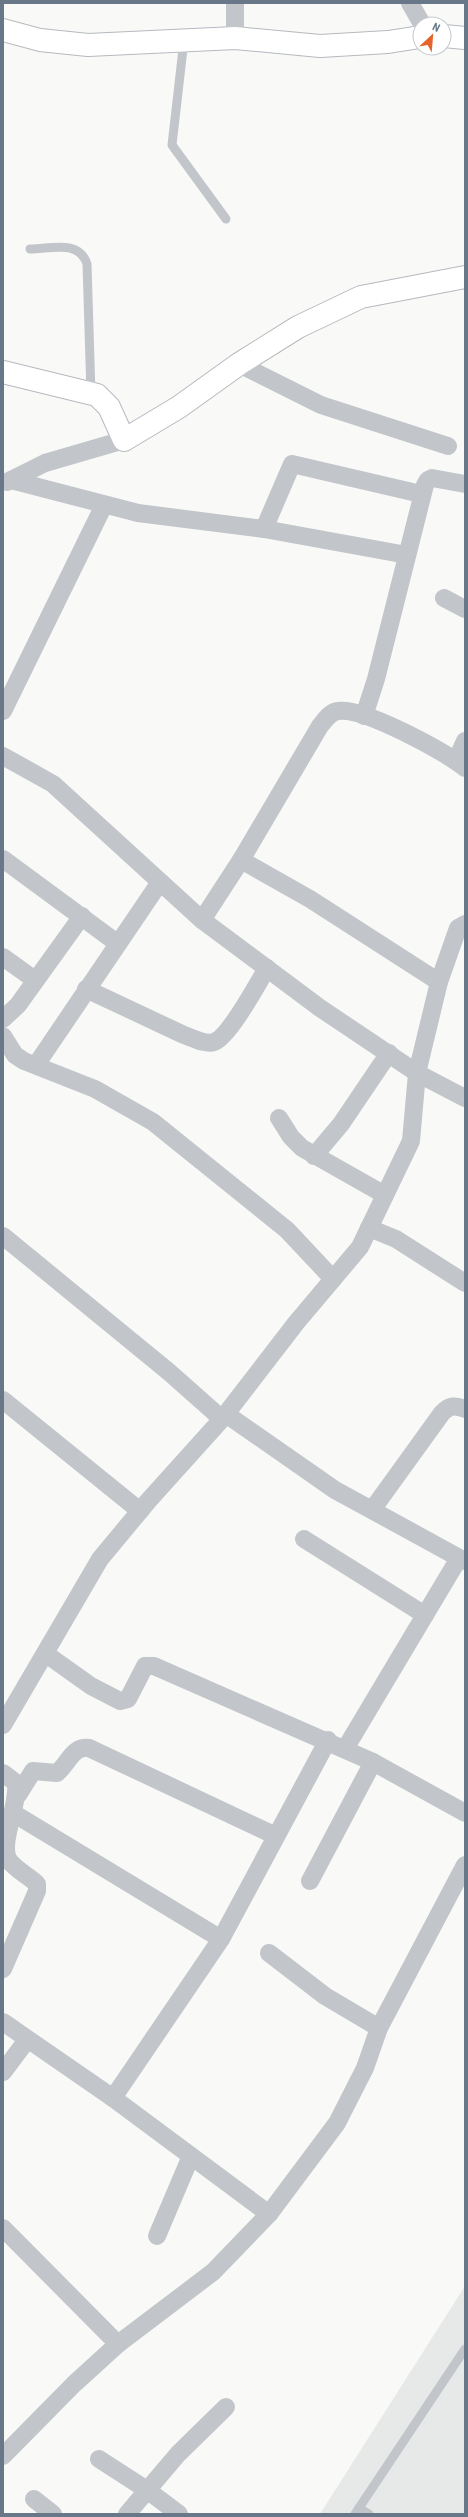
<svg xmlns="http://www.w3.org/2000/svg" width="468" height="2517" viewBox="0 0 468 2517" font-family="'Roboto Condensed',sans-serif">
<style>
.built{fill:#e7e8e8}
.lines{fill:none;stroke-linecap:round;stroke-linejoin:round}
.secondary-casing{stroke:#b5babf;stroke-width:24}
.lane{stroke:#c2c6cb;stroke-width:9}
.street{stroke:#c2c6cb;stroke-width:18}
.secondary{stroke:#fff;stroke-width:22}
</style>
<rect width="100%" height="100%" fill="#f9f9f7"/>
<path class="built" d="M 465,2286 L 465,2514 L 320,2514 Z"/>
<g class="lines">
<defs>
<g id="secondary">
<path d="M 3,30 L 40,40 L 88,45 L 235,38 L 320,46 L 388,42 L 420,37"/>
<path d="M 444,36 L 465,38"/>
<path d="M 3,372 L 97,395 L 109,407 L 124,440 L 179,407 L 239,364 L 298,327 L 361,297 L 465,277"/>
</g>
</defs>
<use href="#secondary" class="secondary-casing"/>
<g class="lane">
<path d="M 184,40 L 172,145 L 226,219"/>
<path d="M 30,249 C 51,249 79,239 87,264 L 91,394"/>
<path d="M 359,2508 L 369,2514"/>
<path d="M 355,2514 L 465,2349"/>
</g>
<g class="street">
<path d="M 235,3 L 235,38"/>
<path d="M 410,3 L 422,24"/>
<path d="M 239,364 L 321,405 L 448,446"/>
<path d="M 11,480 L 138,513 L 264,529 L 407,555"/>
<path d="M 7,482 L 45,463 L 124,440"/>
<path d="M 264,529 L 292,464 L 421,494"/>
<path d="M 444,598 L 465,609"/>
<path d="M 3,711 L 104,505"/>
<path d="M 364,716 L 376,679 L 425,485 L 428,480 L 432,478 L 465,484"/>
<path d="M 3,756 L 53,784 L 202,920 L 320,1008 L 417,1073 L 411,1141 L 360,1247 L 296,1323 L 222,1419 L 149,1500 L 100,1559 L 3,1725"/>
<path d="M 456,761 L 465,741"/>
<path d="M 3,859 L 117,943"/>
<path d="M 241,860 L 310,899 L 439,982"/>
<path d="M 202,920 L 241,860 L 320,726 C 325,720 330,712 338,711 C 363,707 444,751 465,768"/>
<path d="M 465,924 L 458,928 L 439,982 L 417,1073 L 465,1098"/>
<path d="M 3,957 L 35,980"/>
<path d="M 86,989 L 184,1035 C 193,1038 206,1045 214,1042 C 229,1037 258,983 267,968"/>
<path d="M 3,1019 L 18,1005 L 82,916"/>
<path d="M 3,1036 L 15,1055 L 24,1061 L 95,1089 L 153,1122 L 287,1230 L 333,1279"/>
<path d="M 36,1065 L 160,882"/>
<path d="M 279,1118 L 291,1137 L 302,1148 L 385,1195"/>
<path d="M 314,1156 L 341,1124 L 389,1053"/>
<path d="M 369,1228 L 396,1239 L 465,1283"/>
<path d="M 3,1236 L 169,1372 L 222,1419"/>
<path d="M 3,1400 L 140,1511"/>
<path d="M 226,1414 L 335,1490 L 465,1561"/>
<path d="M 372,1510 L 442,1413 C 450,1405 455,1405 465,1409"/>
<path d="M 304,1539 L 425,1615"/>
<path d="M 46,1654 L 91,1686 L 120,1701 L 128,1699 L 145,1666 L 154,1666 L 373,1762 L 310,1881"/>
<path d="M 345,1749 L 459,1558"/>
<path d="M 373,1762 L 465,1813"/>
<path d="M 3,1773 L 16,1783 C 19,1805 0,1841 8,1859 C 14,1869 29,1876 37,1884 L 37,1891 L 3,1969"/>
<path d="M 18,1795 L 33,1771 L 57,1773 C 69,1763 72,1746 89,1748 L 276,1836"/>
<path d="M 13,1813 L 221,1939"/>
<path d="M 269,1953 L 325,1996 L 379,2028"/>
<path d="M 3,2022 L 113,2098 L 221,1939 L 328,1740"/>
<path d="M 3,2072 L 27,2040"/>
<path d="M 113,2098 L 269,2214"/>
<path d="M 3,2228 L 118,2344"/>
<path d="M 157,2236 L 191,2156"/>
<path d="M 3,2456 L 74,2384 L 118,2344 L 213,2272 L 269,2214 L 337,2123 L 365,2068 L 379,2028 L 465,1865"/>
<path d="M 99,2459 L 147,2490 L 179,2514"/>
<path d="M 34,2499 L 53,2514"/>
<path d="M 127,2514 L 178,2454 L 226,2407"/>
</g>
<use href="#secondary" class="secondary"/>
</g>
<rect width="468" height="2517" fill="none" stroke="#687888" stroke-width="8"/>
<g transform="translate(432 36) rotate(26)"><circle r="19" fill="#ffffff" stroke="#c3c9cf"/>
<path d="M0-3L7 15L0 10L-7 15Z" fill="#e5642c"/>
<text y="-6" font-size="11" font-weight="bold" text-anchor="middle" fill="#687888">N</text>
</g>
</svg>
